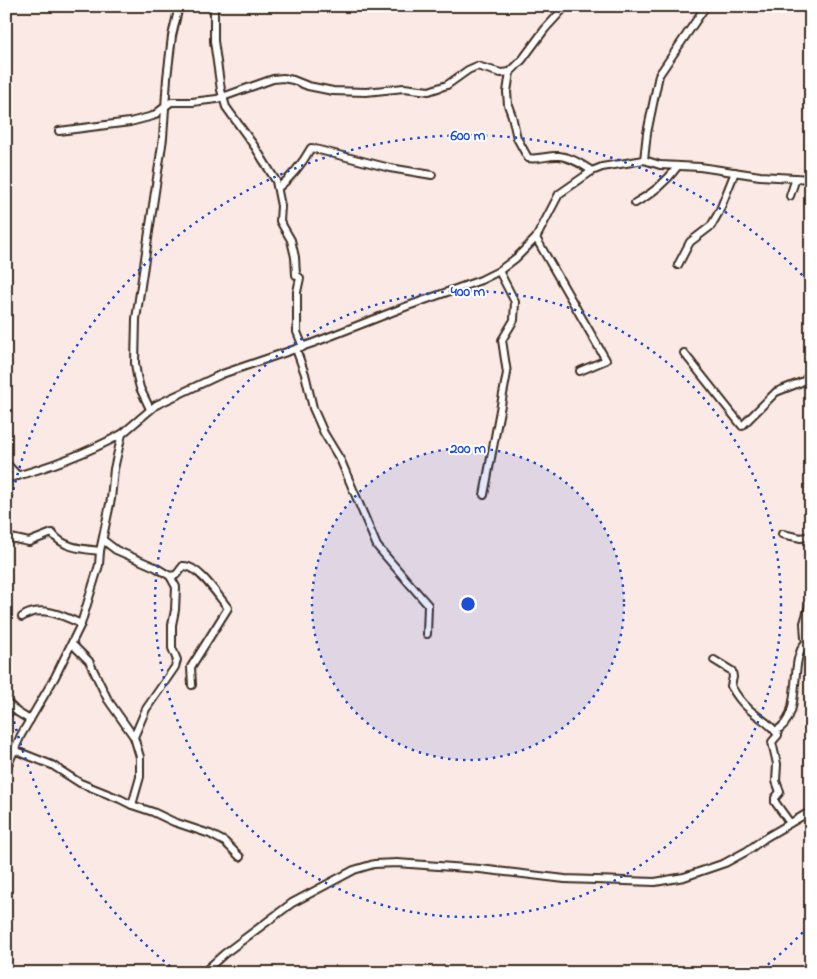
<svg xmlns="http://www.w3.org/2000/svg" width="817" height="979" viewBox="0 0 817 979" font-family="'Indie Flower',sans-serif">
<style>
.lines{fill:none;stroke-linecap:round;stroke-linejoin:round}
.minor-casing{stroke:#3b2a1e;stroke-width:10}
.minor{stroke:#fff;stroke-width:6}
.ring{fill:none;stroke:#1d4ed8;stroke-width:2.5;stroke-dasharray:2.5 5}
.centre{fill:#1d4ed8;stroke:#fff;stroke-width:2.5}
.ring-label{font-size:15px;text-anchor:middle;font-weight:bold;fill:#1d4ed8;stroke:#fff;stroke-width:4;stroke-linejoin:round;paint-order:stroke}
</style>
<rect width="100%" height="100%" fill="#fae9e5"/>
<filter id="ink" filterUnits="userSpaceOnUse"><feTurbulence type="fractalNoise" baseFrequency=".02" numOctaves="2"/><feDisplacementMap in="SourceGraphic" scale="10" xChannelSelector="R" yChannelSelector="G"/><feConvolveMatrix kernelMatrix="1 2 1 2 8 2 1 2 1" color-interpolation-filters="sRGB"/></filter>
<g filter="url(#ink)">
<g class="lines">
<defs>
<g id="minor">
<path d="M 214,6 L 214,41 L 221,90 L 226,107 L 255,147 L 276,181 L 281,206 L 280,221 L 291,240 L 295,257 L 296,275 L 300,278 L 297,292 L 297,332 L 303,347"/>
<path d="M 510,72 L 507,92 L 508,105 L 512,116 L 517,138 L 528,158 C 539,160 548,155 559,156 C 571,157 583,165 592,171"/>
<path d="M 59,131 L 130,122 L 153,116 L 171,102 L 192,102 L 217,99 L 273,79 L 283,78 L 293,80 L 308,86 L 333,91 L 366,92 L 404,88 L 429,91 L 447,85 L 468,70 L 477,66 L 501,73 L 510,72 L 522,60 L 545,29 L 566,6"/>
<path d="M 644,160 L 647,133 L 659,75 L 706,6"/>
<path d="M 278,188 C 293,176 302,164 311,148 L 390,168 L 432,175"/>
<path d="M 790,196 L 796,178"/>
<path d="M 635,203 C 652,194 667,181 678,166"/>
<path d="M 536,238 L 606,360 L 580,371"/>
<path d="M 678,265 L 690,242 L 711,226 L 719,212 L 735,172"/>
<path d="M 296,349 L 305,374 L 313,408 L 324,433 L 341,461 L 377,546 L 428,605 L 427,634"/>
<path d="M 684,353 L 742,426 L 776,392 L 804,381 L 811,372"/>
<path d="M 150,409 L 140,388 L 137,376 L 135,363 L 136,319 L 163,138 L 167,78 L 172,36 L 179,6"/>
<path d="M 6,463 L 18,476"/>
<path d="M 6,479 C 47,468 85,454 122,434"/>
<path d="M 484,495 L 507,373 L 502,340 L 514,320 L 515,302 L 499,271"/>
<path d="M 782,534 L 801,538 L 811,536"/>
<path d="M 6,537 L 29,542 L 52,533 C 63,548 82,549 100,551"/>
<path d="M 103,540 L 116,550 L 155,567 L 170,576 L 176,575 L 183,566 C 198,564 219,597 228,608 L 191,667 L 192,685"/>
<path d="M 22,617 C 40,604 64,616 81,624"/>
<path d="M 809,641 L 805,638 L 804,623 L 811,599"/>
<path d="M 72,644 L 89,661 L 108,700 L 134,737 L 140,757 L 140,777 L 132,805"/>
<path d="M 714,660 L 732,671 L 733,677 L 731,686 C 736,695 741,702 748,708 C 758,718 771,723 778,735 L 772,742 L 777,764 L 776,781 L 780,792 L 775,798 L 775,802 L 790,823"/>
<path d="M 6,701 L 17,712 L 30,720"/>
<path d="M 775,731 C 805,718 787,662 806,642 L 811,642"/>
<path d="M 134,737 L 146,709 L 175,667 L 177,660 L 172,648 L 172,625 L 175,610 L 176,587 L 170,576"/>
<path d="M 14,750 L 52,765 L 80,783 L 120,799 L 132,805 L 153,812 L 174,822 L 210,834 L 225,842 L 240,857"/>
<path d="M 6,769 L 21,735 L 55,677 L 81,624 L 99,565 L 100,551 L 111,499 L 114,469 L 122,434 L 156,405 L 222,374 L 313,343 L 405,307 L 481,280 L 499,271 L 516,258 L 536,238 L 559,194 L 592,171 L 602,167 L 644,160 L 660,165 L 700,167 L 760,176 L 811,179"/>
<path d="M 203,973 L 224,954 L 292,903 L 354,870 L 374,864 L 397,863 L 480,869 L 565,879 L 655,882 L 684,877 L 725,863 L 747,851 L 765,838 L 811,811"/>
</g>
</defs>
<use href="#minor" class="minor-casing"/>
<use href="#minor" class="minor"/>
</g>
</g>
<circle cx="468" cy="604" r="156" fill="#1d4ed8" fill-opacity=".12"/>
<g class="ring">
<circle cx="468" cy="604" r="156"/>
<circle cx="468" cy="604" r="313"/>
<path d="M808 927A469 469 0 0 1 760 971M176 971A469 469 0 0 1 7 689M7 519A469 469 0 0 1 808 281"/>
</g>
<circle cx="468" cy="604" r="8" class="centre"/>
<g class="ring-label">
<text x="468" y="140">600 m</text>
<text x="468" y="296">400 m</text>
<text x="468" y="453">200 m</text>
</g>
<rect width="817" height="979" fill="none" stroke="#fff" stroke-width="25"/>
<rect x="12" y="12" width="792" height="954" fill="none" stroke="#3b2a1e" stroke-width="2" filter="url(#ink)"/>
</svg>
